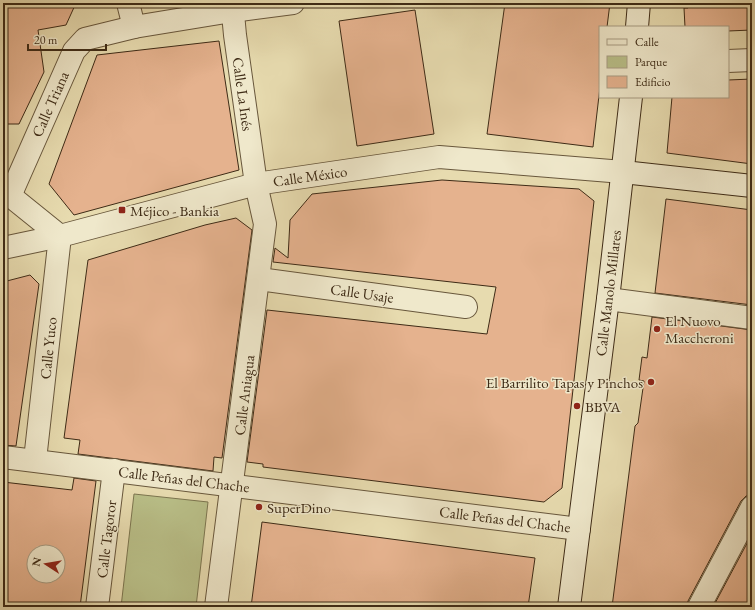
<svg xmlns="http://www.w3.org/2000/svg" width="755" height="610" viewBox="0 0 755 610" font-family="'EB Garamond',serif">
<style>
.green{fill:#b9bf88;stroke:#7c754f}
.building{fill:#e5b28e;stroke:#3e2b16;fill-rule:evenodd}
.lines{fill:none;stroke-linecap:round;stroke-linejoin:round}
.pedestrian-casing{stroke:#68573c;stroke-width:24}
.minor-casing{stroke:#68573c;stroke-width:24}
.tertiary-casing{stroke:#68573c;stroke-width:24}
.secondary-casing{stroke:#3e2b16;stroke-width:24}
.pedestrian{stroke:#efe8cb;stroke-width:22}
.minor{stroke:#efe8cb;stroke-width:22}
.tertiary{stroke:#efe8cb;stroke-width:22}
.secondary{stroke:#efe8cb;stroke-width:22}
.poi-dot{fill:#8f2418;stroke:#efe8cb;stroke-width:1.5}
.labels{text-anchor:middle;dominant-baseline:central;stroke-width:3;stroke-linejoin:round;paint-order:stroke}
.street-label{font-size:15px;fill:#3e2b16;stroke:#efe8cb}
.poi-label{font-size:15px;fill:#3e2b16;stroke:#efe8cb;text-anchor:start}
</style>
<rect width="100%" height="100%" fill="#e7dbaf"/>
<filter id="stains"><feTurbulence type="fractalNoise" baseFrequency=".005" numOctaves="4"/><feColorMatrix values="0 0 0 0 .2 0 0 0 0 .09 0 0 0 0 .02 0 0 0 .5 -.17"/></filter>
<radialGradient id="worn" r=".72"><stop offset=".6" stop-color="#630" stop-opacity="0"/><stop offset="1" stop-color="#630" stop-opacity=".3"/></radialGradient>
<path class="green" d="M 134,494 L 208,502 L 196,607 L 121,607 Z"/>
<g class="building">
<path d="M 3,3 L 76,3 L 66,25 L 38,30 L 44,72 L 19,124 L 3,124 Z"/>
<path d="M 505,3 L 610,3 L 607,27 L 600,27 L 600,87 L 593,147 L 487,134 Z"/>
<path d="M 688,3 L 752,3 L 752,30 L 728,31 L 728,27 L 685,27 L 684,8 L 688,8 Z"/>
<path d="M 415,10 L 434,134 L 357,146 L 339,21 Z"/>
<path d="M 219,41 L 239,170 L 74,215 L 49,184 L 97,55 Z"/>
<path d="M 752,79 L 752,164 L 667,153 L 672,97 L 728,97 L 728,80 Z"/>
<path d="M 442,180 L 579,189 L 594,201 L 562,488 L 544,502 L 263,467 L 263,464 L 247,462 L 267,310 L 487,334 L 496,287 L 273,262 L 275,248 L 288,258 L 290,220 L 312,194 Z"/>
<path d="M 666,199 L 752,210 L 752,305 L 655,293 Z"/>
<path d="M 236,218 L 252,230 L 222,458 L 214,457 L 213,471 L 78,454 L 80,440 L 64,438 L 88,260 L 205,225 Z"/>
<path d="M 30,275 L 39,284 L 16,446 L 3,445 L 3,282 Z"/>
<path d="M 652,317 L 752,330 L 752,495 L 746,496 L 741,501 L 688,601 L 687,607 L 612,607 L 635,426 L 638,423 L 644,381 L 639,380 L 642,357 L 647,358 Z"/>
<path d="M 74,478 L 96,481 L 80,607 L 3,607 L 3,482 L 72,490 ZM 34,552 L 58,552 L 58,576 L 34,576 Z"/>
<path d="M 262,522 L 535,558 L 528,607 L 251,607 Z"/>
<path d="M 752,534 L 752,607 L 713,607 Z"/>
</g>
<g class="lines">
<defs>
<path id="pedestrian" d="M 608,299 L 752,318"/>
<g id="minor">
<path d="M 128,3 L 134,27"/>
<path d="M 3,190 L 60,236 L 35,460"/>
<path d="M 10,196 L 74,51 L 85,39 L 134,27 L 232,11 L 293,3"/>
<path d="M 259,279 L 466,307"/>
<path d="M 3,457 L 579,529"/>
<path d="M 97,607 L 114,470"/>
<path d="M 216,607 L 265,224 L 256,184 L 235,35 L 232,3"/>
<path d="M 699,607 L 752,507"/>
</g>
<g id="tertiary">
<path d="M 728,61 L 752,60"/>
<path d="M 3,248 L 60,236 L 256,184 L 439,157 L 623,172"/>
</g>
<g id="secondary">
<path d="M 637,27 L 639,3"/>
<path d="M 623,172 L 752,186"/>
<path d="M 569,607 L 608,299 L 631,97"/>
</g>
</defs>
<use href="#pedestrian" class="pedestrian-casing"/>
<use href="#minor" class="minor-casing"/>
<use href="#tertiary" class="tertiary-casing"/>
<use href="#secondary" class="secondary-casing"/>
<use href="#pedestrian" class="pedestrian"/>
<use href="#minor" class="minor"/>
<use href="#tertiary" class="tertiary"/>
<use href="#secondary" class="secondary"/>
</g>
<g class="poi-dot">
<rect x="118" y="206" width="8" height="8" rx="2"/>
<circle cx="657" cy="329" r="4"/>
<circle cx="651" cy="382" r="4"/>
<circle cx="577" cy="406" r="4"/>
<circle cx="259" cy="507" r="4"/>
</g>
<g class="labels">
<g class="street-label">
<text transform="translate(243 94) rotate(82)">Calle La Inés</text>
<text transform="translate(50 104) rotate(-66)">Calle Triana</text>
<text transform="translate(310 176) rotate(-8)">Calle México</text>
<text transform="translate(362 293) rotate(8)">Calle Usaje</text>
<text transform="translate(608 293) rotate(-83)">Calle Manolo Millares</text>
<text transform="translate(48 348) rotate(-84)">Calle Yuco</text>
<text transform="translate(244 395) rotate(-83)">Calle Aniagua</text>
<text transform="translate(184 479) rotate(7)">Calle Peñas del Chache</text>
<text transform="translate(505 519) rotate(7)">Calle Peñas del Chache</text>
<text transform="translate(106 539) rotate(-83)">Calle Tagoror</text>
</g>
<g class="poi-label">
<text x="130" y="210">Méjico - Bankia</text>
<text x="665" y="320">El Nuovo<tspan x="665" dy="17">Maccheroni</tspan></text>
<text x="643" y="382" text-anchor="end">El Barrilito Tapas y Pinchos</text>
<text x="585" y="406">BBVA</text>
<text x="267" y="507">SuperDino</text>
</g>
</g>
<rect width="755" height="610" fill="none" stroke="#e7dbaf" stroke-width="16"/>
<rect x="4" y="4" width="747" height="602" fill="none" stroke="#3e2b16" stroke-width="2"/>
<rect x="8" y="8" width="739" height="594" fill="none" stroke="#3e2b16"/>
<rect x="599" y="26" width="130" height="72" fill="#efe8cb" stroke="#a89c83"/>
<rect x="607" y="39" width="20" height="6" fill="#efe8cb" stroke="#a89c83"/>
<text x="635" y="46" font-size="12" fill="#3e2b16">Calle</text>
<rect x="607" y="56" width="20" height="12" fill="#b9bf88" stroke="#a89c83"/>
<text x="635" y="66" font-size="12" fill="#3e2b16">Parque</text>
<rect x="607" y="76" width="20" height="12" fill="#e5b28e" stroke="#a89c83"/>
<text x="635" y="86" font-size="12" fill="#3e2b16">Edificio</text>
<g transform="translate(46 564) rotate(282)"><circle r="19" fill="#efe8cb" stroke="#a89c83"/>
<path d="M0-3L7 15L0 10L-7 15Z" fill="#8f2418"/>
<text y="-6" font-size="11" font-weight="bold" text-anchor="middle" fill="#3e2b16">N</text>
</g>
<path d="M28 44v6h78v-6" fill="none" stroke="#3e2b16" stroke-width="2"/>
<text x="34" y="44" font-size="12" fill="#3e2b16" stroke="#efe8cb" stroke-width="3" paint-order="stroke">20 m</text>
<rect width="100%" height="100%" filter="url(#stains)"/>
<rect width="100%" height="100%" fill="url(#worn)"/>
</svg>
